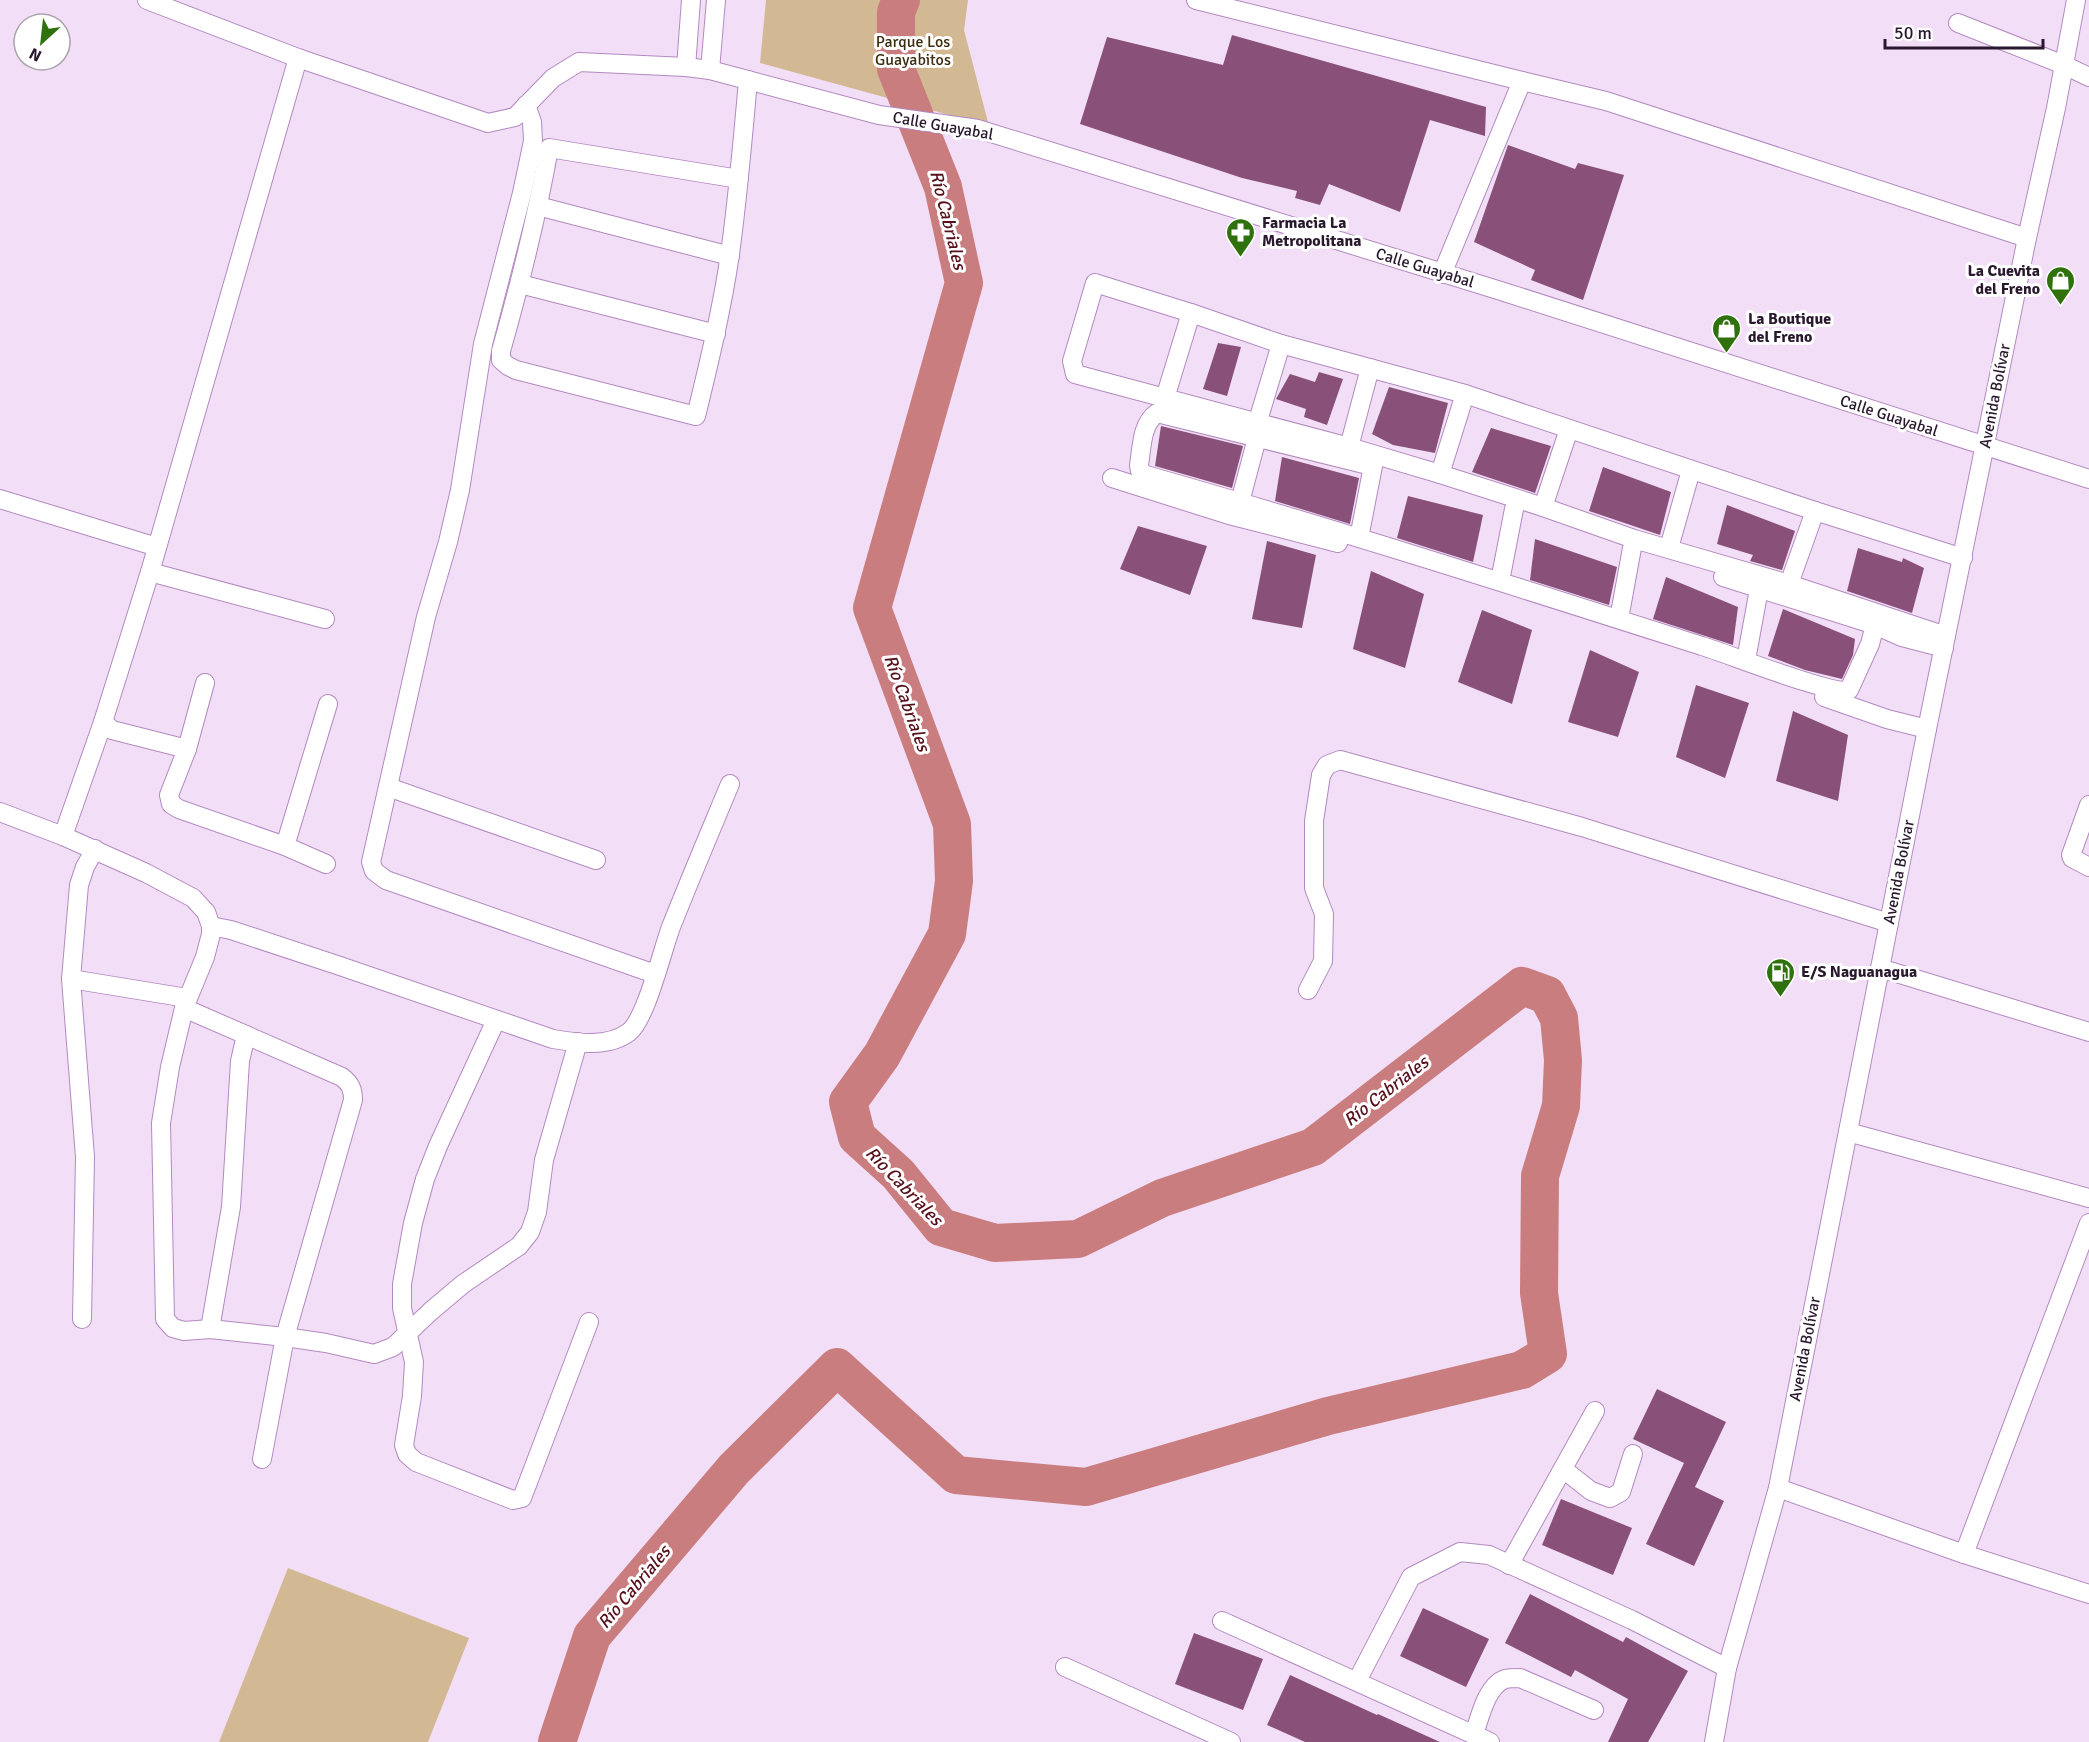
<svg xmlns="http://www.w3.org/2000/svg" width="2089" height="1742" viewBox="0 0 2089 1742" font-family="Signika,sans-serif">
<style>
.green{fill:#d2b993}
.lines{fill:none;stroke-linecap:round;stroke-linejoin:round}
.river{stroke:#ca7d7f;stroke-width:38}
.building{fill:#895179}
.street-casing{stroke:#b389c1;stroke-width:20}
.street{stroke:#fff;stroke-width:18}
.labels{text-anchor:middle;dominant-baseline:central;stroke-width:6;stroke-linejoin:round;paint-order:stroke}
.park-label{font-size:16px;fill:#3d2c0e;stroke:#fff}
.street-label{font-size:16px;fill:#29182e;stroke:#fff}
.poi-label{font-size:16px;font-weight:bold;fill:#29182e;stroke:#fff;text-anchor:start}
.water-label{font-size:18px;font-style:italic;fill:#57111b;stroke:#fff}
</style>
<rect width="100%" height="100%" fill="#f2dff7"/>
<g class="green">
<path d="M 766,0 L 968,0 L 964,30 L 989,126 L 760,63 Z"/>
<path d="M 288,1568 L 469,1638 L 428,1742 L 219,1742 Z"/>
</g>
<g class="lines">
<path class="river" d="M 557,1742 L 592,1636 L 734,1469 L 837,1367 L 956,1475 L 1086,1487 L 1328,1416 L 1522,1370 L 1548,1354 L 1539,1293 L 1540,1176 L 1561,1106 L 1563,1060 L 1559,1018 L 1547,995 L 1522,986 L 1313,1147 L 1162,1198 L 1078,1239 L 995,1243 L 941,1227 L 898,1174 L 857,1137 L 848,1102 L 882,1055 L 947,934 L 954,881 L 952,824 L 872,608 L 964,283 L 943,187 L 896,69 L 896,12 L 901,0"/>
</g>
<g class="building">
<path d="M 1232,35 L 1486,107 L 1485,136 L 1430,120 L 1400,212 L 1329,184 L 1320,205 L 1295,198 L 1297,191 L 1242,178 L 1080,124 L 1107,37 L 1223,65 Z"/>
<path d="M 1508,145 L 1575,169 L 1578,163 L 1624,175 L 1583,300 L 1531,280 L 1535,270 L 1474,242 Z"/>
<path d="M 1218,343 L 1241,347 L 1227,396 L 1203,389 Z"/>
<path d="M 1319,372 L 1343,379 L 1327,425 L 1304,417 L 1306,409 L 1276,399 L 1290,374 L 1315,382 Z"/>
<path d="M 1389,387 L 1448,403 L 1435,453 L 1393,445 L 1372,434 Z"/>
<path d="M 1161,426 L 1243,446 L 1232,488 L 1155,466 Z"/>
<path d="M 1491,428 L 1551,446 L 1535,493 L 1472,472 Z"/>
<path d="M 1282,457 L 1359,478 L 1350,524 L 1275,501 Z"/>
<path d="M 1603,467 L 1671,492 L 1660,535 L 1589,511 Z"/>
<path d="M 1408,496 L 1483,515 L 1473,562 L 1397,538 Z"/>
<path d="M 1727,505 L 1795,531 L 1782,570 L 1750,561 L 1753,555 L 1717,544 Z"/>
<path d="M 1138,526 L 1207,546 L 1190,595 L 1120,569 Z"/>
<path d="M 1535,539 L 1617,567 L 1609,605 L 1530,580 Z"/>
<path d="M 1267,541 L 1316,555 L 1302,628 L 1252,619 Z"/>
<path d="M 1858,548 L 1902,562 L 1903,558 L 1924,568 L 1912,613 L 1847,591 Z"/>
<path d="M 1371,571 L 1424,594 L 1405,668 L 1353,649 Z"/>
<path d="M 1666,577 L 1738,607 L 1733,645 L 1653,619 Z"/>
<path d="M 1783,609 L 1855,639 L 1853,655 L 1842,679 L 1805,670 L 1768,656 Z"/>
<path d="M 1482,610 L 1532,630 L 1512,704 L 1458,682 Z"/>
<path d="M 1590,650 L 1639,672 L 1618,737 L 1568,722 Z"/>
<path d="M 1696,685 L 1749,703 L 1725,778 L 1676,757 Z"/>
<path d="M 1793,711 L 1848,735 L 1838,801 L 1776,781 Z"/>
<path d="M 1657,1389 L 1726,1422 L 1695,1487 L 1724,1501 L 1694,1566 L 1646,1544 L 1684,1463 L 1633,1439 Z"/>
<path d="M 1561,1499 L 1632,1528 L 1613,1575 L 1542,1545 Z"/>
<path d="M 1530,1594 L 1623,1642 L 1626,1637 L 1688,1671 L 1648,1742 L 1608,1742 L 1628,1699 L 1575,1670 L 1571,1677 L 1505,1643 Z"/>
<path d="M 1423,1608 L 1489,1639 L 1466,1687 L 1400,1656 Z"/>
<path d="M 1194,1633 L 1263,1659 L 1243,1710 L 1175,1684 Z"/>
<path d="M 1290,1675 L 1377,1715 L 1378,1714 L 1440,1742 L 1305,1742 L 1267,1725 Z"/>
</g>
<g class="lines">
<defs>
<g id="street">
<path d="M 147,0 L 298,58 L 488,123 L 515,117 L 553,78 L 579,62 L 686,67 L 710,70 L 879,115 L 978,129 L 1501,291 L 2089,479"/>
<path d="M 1196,0 L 1522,81 L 1606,101 L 2027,238"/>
<path d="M 1958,23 L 2064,65 L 2089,77"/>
<path d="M 686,67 L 691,0"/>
<path d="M 710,70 L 716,0"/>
<path d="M 526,105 L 532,122 L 533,141 L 522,193 L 483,344 L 460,490 L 448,542 L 426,617 L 371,862 L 374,871 L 386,880 L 655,974"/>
<path d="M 739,179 L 549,148 C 537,216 520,284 501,351 L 501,360 L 508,366 L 516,370 L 696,416 C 709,363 722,309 730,254 C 738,196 743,138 748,80"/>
<path d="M 538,206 L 730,256"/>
<path d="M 1442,274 L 1522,81"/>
<path d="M 520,284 L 716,334"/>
<path d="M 1165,398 L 1191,313"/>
<path d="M 1257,424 L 1281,344"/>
<path d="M 1349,447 L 1370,368"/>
<path d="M 1368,465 L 1157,413 C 1141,424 1142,448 1139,465 L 1140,471 L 1146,475 C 1333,528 1517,587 1702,646 C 1726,653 1833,696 1849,690 L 1870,644 L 1875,625"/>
<path d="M 1440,474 L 1465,394"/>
<path d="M 1112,478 L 1229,515 L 1338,543"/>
<path d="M 0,499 L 157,547"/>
<path d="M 1240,502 L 1257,438"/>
<path d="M 1543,507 L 1569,429"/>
<path d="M 1359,538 L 1373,466"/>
<path d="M 1669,548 L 1691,470"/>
<path d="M 150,572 L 325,619"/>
<path d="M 1723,577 L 1875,625 L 1902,637 L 1944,648"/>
<path d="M 1500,581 L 1514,509"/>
<path d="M 1789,584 L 1815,511"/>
<path d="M 1619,619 L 1632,548"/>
<path d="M 1946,636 L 1789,584 L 1634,539 L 1543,507 L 1440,474 L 1349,447 L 1075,374 L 1072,361 L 1095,283 L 1191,313 L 1281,344 L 1465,394 L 1815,511 L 1963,558"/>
<path d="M 1746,660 L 1759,589"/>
<path d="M 205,683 L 187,749 L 169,795 L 171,804 L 179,809 L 285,846 L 326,864"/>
<path d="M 1824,697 L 1887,719 L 1927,729"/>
<path d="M 103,722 L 112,730 L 187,749"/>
<path d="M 388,787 L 596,860"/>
<path d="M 2089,805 L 2071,855 L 2072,858 L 2089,867"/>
<path d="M 0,812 L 63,836 L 103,722 L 150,572 L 298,58"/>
<path d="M 63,836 L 146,873 L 193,898 L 206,912 L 211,926 L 211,934 L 205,957 L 184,1008 L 170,1067 L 161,1123 L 165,1319 L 173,1328 L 184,1331 L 210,1329 L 285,1337 L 326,1343 L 374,1354 L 393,1347 L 431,1311 L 463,1284 L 519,1246 L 530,1232 L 537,1212 L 544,1160 L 578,1042"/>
<path d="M 285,846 L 328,704"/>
<path d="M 211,926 L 231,930 L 340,966 L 553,1039 C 577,1043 608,1048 629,1032 C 646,1019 662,951 671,927 C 690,879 710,832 730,784"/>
<path d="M 1880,968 L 2089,1032"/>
<path d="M 71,979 L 187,998"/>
<path d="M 1308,990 L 1323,961 L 1324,914 L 1314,888 L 1314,821 L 1321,775 L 1327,765 L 1340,760 L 1582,827 L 1889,923"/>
<path d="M 184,1008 L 342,1077 C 351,1084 353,1090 353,1100 L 285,1337 L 262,1459"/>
<path d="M 496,1020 L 438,1146 L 425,1179 L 413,1223 L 402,1284 L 402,1308 L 414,1362 L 412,1396 L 404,1445 L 407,1454 L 416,1462 L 513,1500 L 522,1498 L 589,1322"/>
<path d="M 1848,1132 L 2089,1198"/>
<path d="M 82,1319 L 85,1157 L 71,979 L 79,885 L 85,867 L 95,849"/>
<path d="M 210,1329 L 231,1207 L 240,1061 L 246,1035"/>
<path d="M 1563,1469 L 1591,1491 L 1610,1498 L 1621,1492 L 1633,1454"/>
<path d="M 1778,1488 L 1964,1554 L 2089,1594"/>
<path d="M 1964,1554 L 2089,1223"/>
<path d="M 1509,1565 L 1595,1411"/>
<path d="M 1222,1621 L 1490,1742"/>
<path d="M 1065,1667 L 1231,1742"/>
<path d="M 1357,1681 L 1411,1577 L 1460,1552 L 1489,1555 L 1632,1620 L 1727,1668"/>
<path d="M 1474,1734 C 1480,1718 1486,1686 1505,1679 C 1509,1678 1515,1678 1520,1678 L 1594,1710"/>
<path d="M 1714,1742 L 1727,1668 L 1778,1488 L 1927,729 L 2027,238 L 2056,108 L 2076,0"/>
</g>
</defs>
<use href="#street" class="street-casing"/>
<use href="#street" class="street"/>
</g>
<defs>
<symbol id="pharmacy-pin" viewBox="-11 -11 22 30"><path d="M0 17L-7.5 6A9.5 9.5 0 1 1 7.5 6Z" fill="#2f710d" stroke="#fff"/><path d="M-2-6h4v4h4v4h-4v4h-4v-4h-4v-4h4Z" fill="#fff"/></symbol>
<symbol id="shop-pin" viewBox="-11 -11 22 30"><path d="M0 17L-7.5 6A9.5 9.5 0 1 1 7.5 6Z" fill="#2f710d" stroke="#fff"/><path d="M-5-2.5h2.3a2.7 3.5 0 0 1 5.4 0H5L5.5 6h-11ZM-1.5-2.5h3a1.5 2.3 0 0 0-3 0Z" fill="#fff"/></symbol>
<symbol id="fuel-pin" viewBox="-11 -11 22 30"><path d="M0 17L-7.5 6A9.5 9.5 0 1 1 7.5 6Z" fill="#2f710d" stroke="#fff"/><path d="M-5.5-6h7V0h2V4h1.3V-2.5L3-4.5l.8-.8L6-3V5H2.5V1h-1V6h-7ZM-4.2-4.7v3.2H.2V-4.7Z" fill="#fff"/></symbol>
</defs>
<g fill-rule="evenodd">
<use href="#pharmacy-pin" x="1224" y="216" width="33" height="45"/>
<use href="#shop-pin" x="2044" y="264" width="33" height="45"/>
<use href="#shop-pin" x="1710" y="312" width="33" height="45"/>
<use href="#fuel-pin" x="1764" y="956" width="33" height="45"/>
</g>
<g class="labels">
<g class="park-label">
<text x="913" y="42">Parque Los<tspan x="913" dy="18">Guayabitos</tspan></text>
</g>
<g class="street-label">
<text transform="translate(943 126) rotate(10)">Calle Guayabal</text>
<text transform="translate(1425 268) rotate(17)">Calle Guayabal</text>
<text transform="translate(1995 396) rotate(-79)">Avenida Bolívar</text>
<text transform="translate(1889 416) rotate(18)">Calle Guayabal</text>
<text transform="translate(1899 872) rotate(-79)">Avenida Bolívar</text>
<text transform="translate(1805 1349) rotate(-79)">Avenida Bolívar</text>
</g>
<g class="poi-label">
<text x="1262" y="223">Farmacia La<tspan x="1262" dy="18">Metropolitana</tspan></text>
<text x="2040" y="271" text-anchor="end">La Cuevita<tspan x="2040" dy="18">del Freno</tspan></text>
<text x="1748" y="319">La Boutique<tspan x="1748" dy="18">del Freno</tspan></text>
<text x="1801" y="972">E/S Naguanagua</text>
</g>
<g class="water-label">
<text transform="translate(948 220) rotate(76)">Río Cabriales</text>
<text transform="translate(907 703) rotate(70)">Río Cabriales</text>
<text transform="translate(1386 1091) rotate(-38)">Río Cabriales</text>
<text transform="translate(904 1186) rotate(46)">Río Cabriales</text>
<text transform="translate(634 1587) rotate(-50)">Río Cabriales</text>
</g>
</g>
<g transform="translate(42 42) rotate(207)"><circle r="28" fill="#ffffff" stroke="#a9a3ab" stroke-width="1.5"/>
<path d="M0-4.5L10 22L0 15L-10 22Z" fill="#2f710d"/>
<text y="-9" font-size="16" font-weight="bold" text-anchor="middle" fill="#29182e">N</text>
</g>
<path d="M1885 39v9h158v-9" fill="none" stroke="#29182e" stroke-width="3"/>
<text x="1894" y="39" font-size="18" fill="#29182e" stroke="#ffffff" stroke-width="4.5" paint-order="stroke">50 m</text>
</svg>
